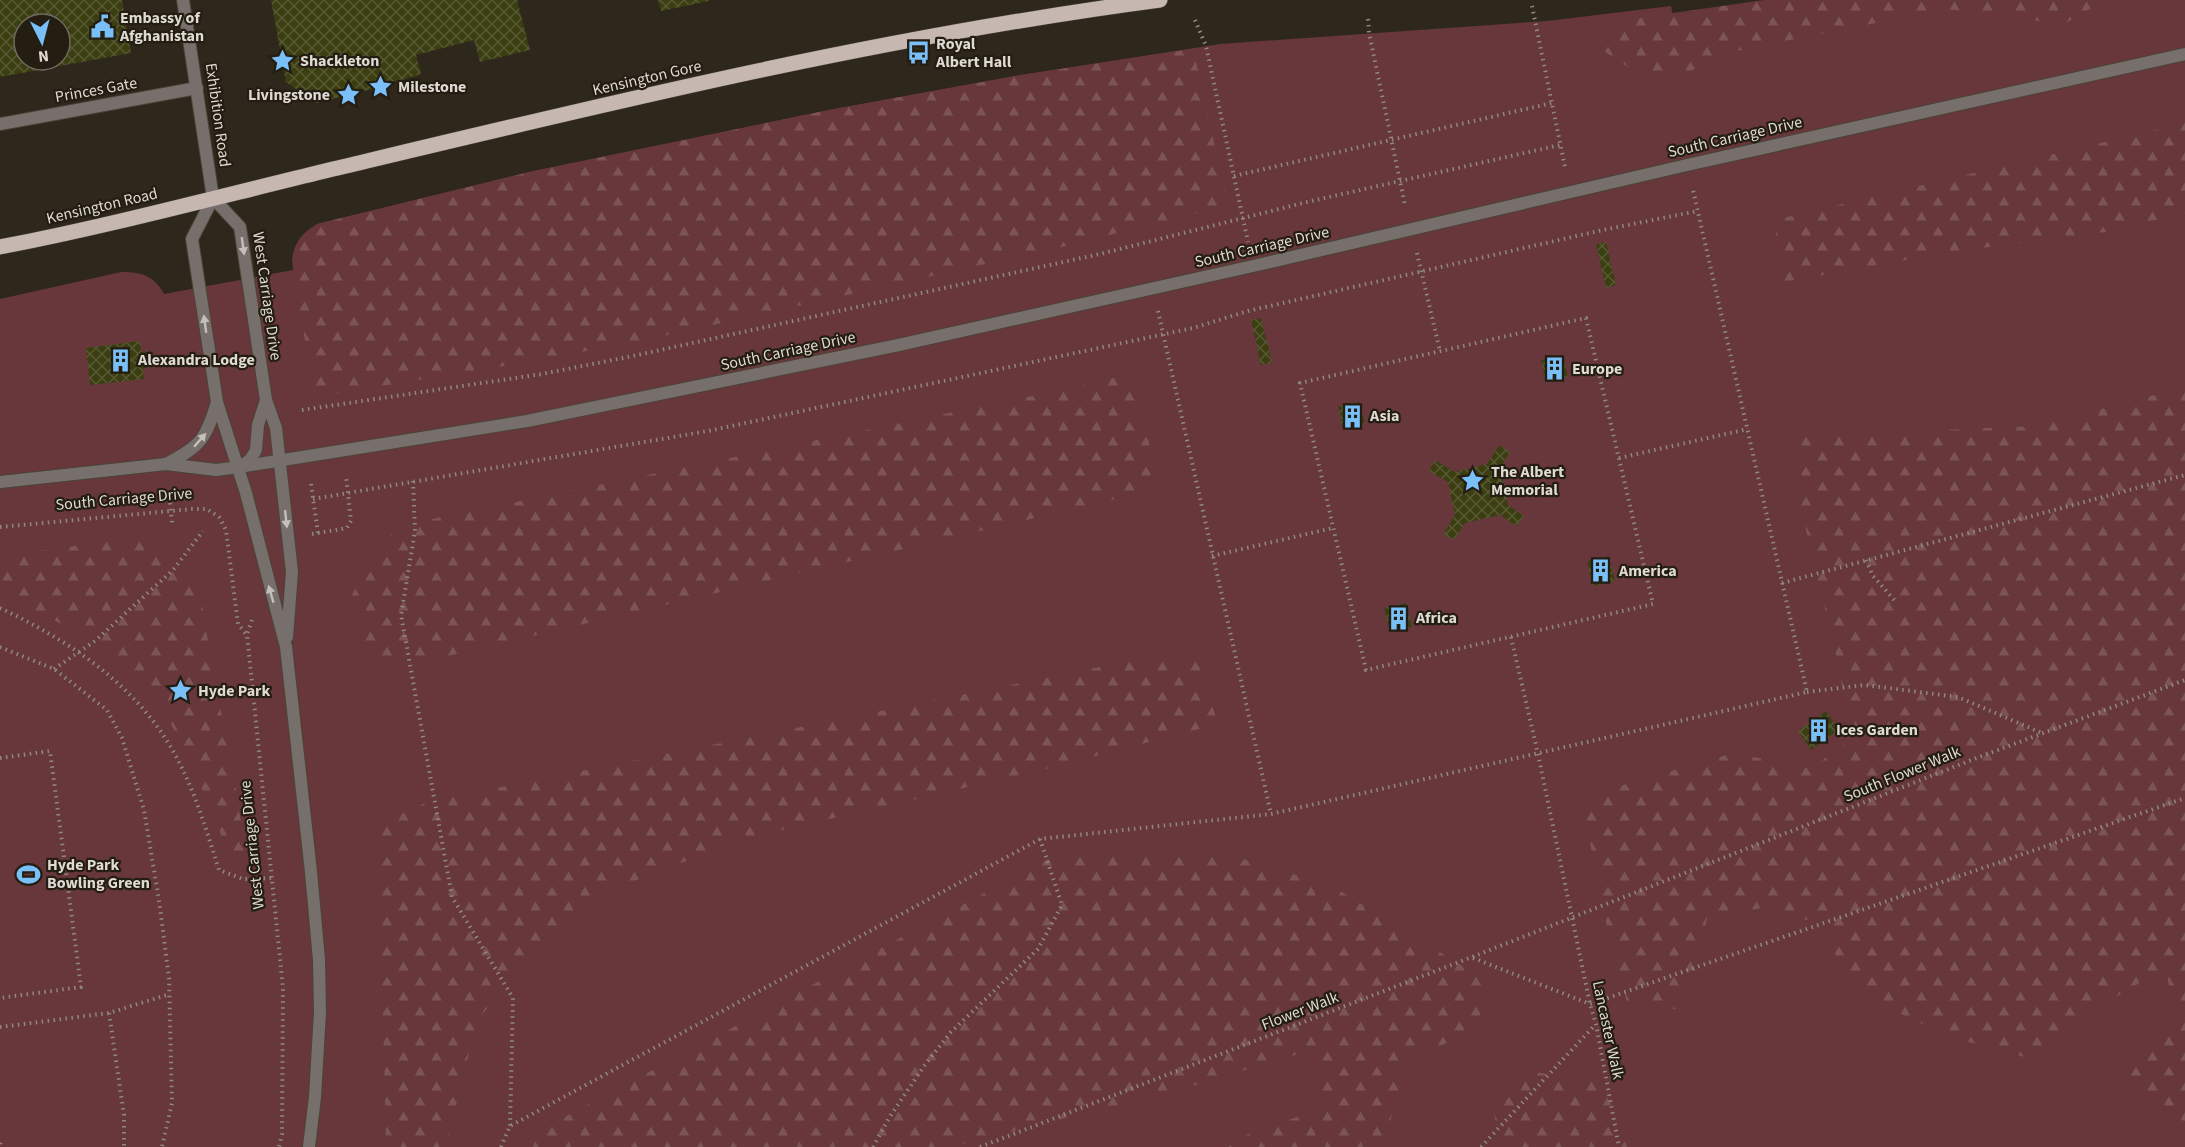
<svg xmlns="http://www.w3.org/2000/svg" width="2185" height="1147" viewBox="0 0 2185 1147" font-family="'Source Sans 3',sans-serif">
<style>
.green{fill:#67373b}
.forest{fill:url(#forest-firs)}
.building{fill:url(#building-cross-hatch);fill-rule:evenodd}
.lines{fill:none;stroke-linecap:round;stroke-linejoin:round}
.service-casing{stroke:#4a4438;stroke-width:14}
.minor-casing{stroke:#4a4438;stroke-width:14}
.primary-casing{stroke:#4a4438;stroke-width:16}
.path{stroke:#8f897f;stroke-width:4;stroke-dasharray:1.5 4.5;stroke-linecap:butt}
.service{stroke:#766f6c;stroke-width:12}
.minor{stroke:#766f6c;stroke-width:12}
.primary{stroke:#c6b7b0;stroke-width:15}
.oneway{fill:#c5bfb9}
.labels{text-anchor:middle;dominant-baseline:central;stroke-width:4.5;stroke-linejoin:round;paint-order:stroke}
.poi-label{font-size:16px;font-weight:bold;fill:#dfdad3;stroke:#241d12;text-anchor:start}
.street-label{font-size:16px;fill:#dfdad3;stroke:#241d12}
</style>
<defs>
<pattern id="forest-firs" width="22" height="20" patternUnits="userSpaceOnUse" patternTransform="scale(1.5)"><rect width="22" height="20" fill="#67373b"/><path d="M5 1l3.5 6h-7zM16 11l3.5 6h-7z" fill="#7c5356"/></pattern>
<pattern id="building-cross-hatch" width="8" height="8" patternUnits="userSpaceOnUse" patternTransform="scale(1.5)"><rect width="8" height="8" fill="#3b3e11"/><path d="M0 0l8 8M0 8l8-8" fill="none" stroke="#575933"/></pattern>
</defs>
<rect width="100%" height="100%" fill="#2e271b"/>
<path class="green" d="M 1825,0 L 2185,0 L 2185,1147 L 0,1147 L 0,299 L 121,272 C 141,272 154,275 164,294 L 293,270 C 292,246 297,237 317,224 L 529,172 L 829,110 L 1021,75 L 1220,44 L 1547,21 L 1671,6 L 1673,17 Z"/>
<g class="forest">
<path d="M 1764,0 L 2105,0 L 2064,24 L 1946,9 L 1721,54 L 1687,73 L 1640,75 L 1599,48 L 1624,20 Z"/>
<path d="M 1193,49 L 1228,205 L 1070,245 L 677,333 L 535,361 L 314,397 L 292,260 C 294,242 303,233 317,224 L 529,172 L 829,110 L 1021,75 Z"/>
<path d="M 2185,123 L 2185,213 L 2105,232 L 1944,253 L 1779,283 L 1775,220 Z"/>
<path d="M 1128,374 L 1147,432 L 1158,489 L 435,659 L 369,657 L 350,599 L 369,562 L 398,526 L 1076,387 Z"/>
<path d="M 2185,387 L 2185,1123 L 2130,1075 L 2175,1013 L 2165,968 L 2073,1022 L 2028,1058 L 1965,1041 L 1912,1020 L 1851,985 L 1819,923 L 1762,908 L 1707,918 L 1698,970 L 1681,1010 L 1627,1003 L 1603,910 L 1581,797 L 1734,753 L 1811,769 L 1844,744 L 1847,713 L 1834,644 L 1797,493 L 1802,436 L 2036,426 Z"/>
<path d="M 143,537 L 163,565 L 200,588 C 212,681 236,771 247,865 L 232,861 L 193,768 L 168,718 L 95,641 L 0,593 L 0,556 Z"/>
<path d="M 1198,660 L 1218,724 L 1046,769 L 743,839 L 582,901 L 477,1020 L 446,1147 L 386,1147 L 380,888 L 374,827 L 427,802 L 1130,661 Z"/>
<path d="M 1063,851 L 1240,858 L 1332,886 L 1482,978 L 1479,1031 L 1408,1058 L 1383,1147 L 1228,1147 L 1248,1134 L 1326,1107 L 1315,1049 L 1200,1084 L 951,1147 L 520,1147 L 522,1140 Z"/>
<path d="M 1524,1071 L 1599,1080 L 1631,1147 L 1502,1147 L 1494,1114 Z"/>
</g>
<g class="building">
<path d="M 0,0 L 122,0 L 131,53 L 0,77 ZM 24,24 L 60,24 L 60,60 L 24,60 Z"/>
<path d="M 271,0 L 517,0 L 530,50 L 480,62 L 474,40 L 416,55 L 421,74 L 380,87 L 316,103 L 286,82 Z"/>
<path d="M 658,0 L 708,0 L 709,1 L 661,11 Z"/>
<path d="M 1606,242 L 1616,285 L 1606,288 L 1596,244 Z"/>
<path d="M 1261,318 L 1272,363 L 1261,365 L 1251,320 Z"/>
<path d="M 140,341 L 141,352 L 151,351 L 153,367 L 143,368 L 144,379 L 90,385 L 86,348 Z"/>
<path d="M 1563,356 L 1568,377 L 1546,383 L 1541,360 Z"/>
<path d="M 1360,402 L 1365,424 L 1343,429 L 1338,407 Z"/>
<path d="M 1499,445 L 1510,452 L 1500,468 L 1508,505 L 1524,516 L 1517,526 L 1500,515 L 1465,523 L 1454,540 L 1443,534 L 1455,515 L 1448,482 L 1429,471 L 1435,460 L 1455,472 L 1487,464 Z"/>
<path d="M 1609,556 L 1615,581 L 1593,586 L 1587,561 Z"/>
<path d="M 1406,603 L 1412,627 L 1390,632 L 1384,608 Z"/>
<path d="M 1826,711 L 1839,730 L 1811,750 L 1798,731 Z"/>
</g>
<g class="lines">
<defs>
<g id="service">
<path d="M 0,124 L 197,88"/>
<path d="M 166,464 C 201,446 206,439 217,402"/>
<path d="M 239,467 L 527,421 L 894,346 L 1253,266 L 1687,165 L 2185,54"/>
</g>
<g id="minor">
<path d="M 183,0 L 213,198"/>
<path d="M 213,198 L 192,239 L 217,402 L 246,493 L 286,647 L 311,872 L 319,960 L 320,1012 L 315,1097 L 309,1147"/>
<path d="M 213,198 L 240,227 L 266,400 L 276,428 L 292,572 L 287,637"/>
<path d="M 0,482 L 166,464 L 216,470 L 239,467 L 250,460 L 256,450 L 258,425 L 266,400"/>
</g>
<path id="primary" d="M 0,247 C 109,226 217,197 325,171 C 601,105 878,37 1160,0"/>
</defs>
<use href="#service" class="service-casing"/>
<use href="#minor" class="minor-casing"/>
<use href="#primary" class="primary-casing"/>
<g class="path">
<path d="M 1532,6 L 1565,167"/>
<path d="M 1368,19 L 1369,33 L 1405,205"/>
<path d="M 1195,20 L 1206,46 L 1248,242"/>
<path d="M 1234,176 L 1552,103"/>
<path d="M 1417,253 L 1440,351"/>
<path d="M 1158,311 L 1271,814"/>
<path d="M 1586,318 L 1653,604 L 1366,670 L 1300,383 Z"/>
<path d="M 302,410 L 542,374 L 633,356 L 1100,254 L 1307,202 L 1560,145"/>
<path d="M 1619,458 L 1748,429"/>
<path d="M 413,481 L 415,531 L 401,615 L 452,897 L 513,998 L 510,1126"/>
<path d="M 311,484 L 318,533"/>
<path d="M 169,491 L 172,523"/>
<path d="M 313,499 L 708,431 L 1193,328 L 1248,311 L 1603,230 L 1698,211"/>
<path d="M 0,527 L 192,509 L 207,509 L 219,517 L 226,530 L 238,624 L 246,634"/>
<path d="M 312,534 L 347,528 L 351,521 L 346,476"/>
<path d="M 1212,556 L 1333,528"/>
<path d="M 1866,560 L 1873,576 L 1897,603"/>
<path d="M 1782,583 L 2185,475"/>
<path d="M 0,608 C 68,640 135,684 173,751 C 194,788 206,829 219,870 L 243,879 L 272,878"/>
<path d="M 252,620 L 247,634 L 283,988 L 282,1134 L 279,1147"/>
<path d="M 1511,637 L 1538,754 L 1590,1004 L 1596,1024 L 1619,1147"/>
<path d="M 0,647 L 54,669 L 107,710 L 122,738 L 144,810 L 159,900 L 169,978 L 172,1103 L 162,1147"/>
<path d="M 54,669 L 95,641 L 173,570 L 203,531"/>
<path d="M 1807,692 L 1864,685 L 1958,697 L 2042,733"/>
<path d="M 0,758 L 50,751 L 81,987 L 0,998"/>
<path d="M 1473,958 L 1590,1004 L 2185,798"/>
<path d="M 109,1013 L 124,1115 L 124,1147"/>
<path d="M 0,1027 L 109,1013 L 170,994"/>
<path d="M 0,1143 L 1,1147"/>
<path d="M 501,1147 L 510,1126 L 1040,839 L 1271,814 L 1807,692 L 1693,190"/>
<path d="M 873,1147 L 889,1118 L 924,1066 L 951,1032 L 1038,949 L 1062,905 L 1040,839"/>
<path d="M 980,1147 L 1472,957 L 1974,759 L 2185,680"/>
<path d="M 1481,1147 L 1595,1025"/>
</g>
<use href="#service" class="service"/>
<use href="#minor" class="minor"/>
<use href="#primary" class="primary"/>
</g>
<defs><path id="oneway-solid" d="M-6-.8H1V-3.2L6.5 0L1 3.2V.8H-6Z" transform="scale(1.5)"/></defs>
<g class="oneway">
<use href="#oneway-solid" transform="translate(243 246) rotate(82)"/>
<use href="#oneway-solid" transform="translate(205 324) rotate(-98)"/>
<use href="#oneway-solid" transform="translate(200 440) rotate(-49)"/>
<use href="#oneway-solid" transform="translate(286 519) rotate(84)"/>
<use href="#oneway-solid" transform="translate(271 594) rotate(-106)"/>
</g>
<defs>
<symbol id="civic-bare" viewBox="-9 -9 18 18"><path d="M-.6-6.5H3V-4.5H.6V-3L4-1V1h2V6H-6V1h2V-1L-.6-3ZM-1.2 2.5V6h2.4V2.5Z" fill="#79bff8" stroke="#241d12" stroke-width="2.5" paint-order="stroke"/></symbol>
<symbol id="bus-bare" viewBox="-9 -9 18 18"><path d="M-5-6H5V4H4V6H2V4H-2V6H-4V4H-5ZM-3.5-4V0h7V-4ZM-3.5 1.2v1.5H-2V1.2ZM2 1.2v1.5H3.5V1.2Z" fill="#79bff8" stroke="#241d12" stroke-width="2.5" paint-order="stroke"/></symbol>
<symbol id="sight-bare" viewBox="-9 -9 18 18"><path d="M0-6L1.8-2.2L6-1.7L2.9 1.2L3.7 5.4L0 3.3L-3.7 5.4L-2.9 1.2L-6-1.7L-1.8-2.2Z" fill="#79bff8" stroke="#241d12" stroke-width="2.5" paint-order="stroke"/></symbol>
<symbol id="building-bare" viewBox="-9 -9 18 18"><path d="M-4-6H4V6H1V3H-1V6H-4ZM-2.5-4.3h1.7v1.8h-1.7ZM.8-4.3h1.7v1.8H.8ZM-2.5-1h1.7V.8h-1.7ZM.8-1h1.7V.8H.8Z" fill="#79bff8" stroke="#241d12" stroke-width="2.5" paint-order="stroke"/></symbol>
<symbol id="stadium-bare" viewBox="-9 -9 18 18"><path d="M0-5a6.5 5 0 1 0 0 10a6.5 5 0 1 0 0-10ZM-3.5-1.8h7v3.6h-7Z" fill="#79bff8" stroke="#241d12" stroke-width="2.5" paint-order="stroke"/></symbol>
</defs>
<g fill-rule="evenodd">
<use href="#civic-bare" x="86" y="10" width="33" height="33"/>
<use href="#bus-bare" x="902" y="36" width="33" height="33"/>
<use href="#sight-bare" x="266" y="44" width="33" height="33"/>
<use href="#sight-bare" x="364" y="70" width="33" height="33"/>
<use href="#sight-bare" x="332" y="78" width="33" height="33"/>
<use href="#building-bare" x="104" y="344" width="33" height="33"/>
<use href="#building-bare" x="1538" y="352" width="33" height="33"/>
<use href="#building-bare" x="1336" y="400" width="33" height="33"/>
<use href="#sight-bare" x="1456" y="464" width="33" height="33"/>
<use href="#building-bare" x="1584" y="554" width="33" height="33"/>
<use href="#building-bare" x="1382" y="602" width="33" height="33"/>
<use href="#sight-bare" x="164" y="674" width="33" height="33"/>
<use href="#building-bare" x="1802" y="714" width="33" height="33"/>
<use href="#stadium-bare" x="12" y="858" width="33" height="33"/>
</g>
<g class="labels">
<g class="poi-label">
<text x="120" y="18">Embassy of<tspan x="120" dy="18">Afghanistan</tspan></text>
<text x="936" y="44">Royal<tspan x="936" dy="18">Albert Hall</tspan></text>
<text x="300" y="61">Shackleton</text>
<text x="398" y="87">Milestone</text>
<text x="330" y="95" text-anchor="end">Livingstone</text>
<text x="138" y="360">Alexandra Lodge</text>
<text x="1572" y="369">Europe</text>
<text x="1370" y="416">Asia</text>
<text x="1491" y="472">The Albert<tspan x="1491" dy="18">Memorial</tspan></text>
<text x="1619" y="571">America</text>
<text x="1416" y="618">Africa</text>
<text x="198" y="691">Hyde Park</text>
<text x="1836" y="730">Ices Garden</text>
<text x="47" y="865">Hyde Park<tspan x="47" dy="18">Bowling Green</tspan></text>
</g>
<g class="street-label">
<text transform="translate(647 78) rotate(-13)">Kensington Gore</text>
<text transform="translate(96 90) rotate(-10)">Princes Gate</text>
<text transform="translate(218 115) rotate(82)">Exhibition Road</text>
<text transform="translate(1735 137) rotate(-13)">South Carriage Drive</text>
<text transform="translate(102 206) rotate(-13)">Kensington Road</text>
<text transform="translate(1262 247) rotate(-13)">South Carriage Drive</text>
<text transform="translate(267 296) rotate(82)">West Carriage Drive</text>
<text transform="translate(788 351) rotate(-12)">South Carriage Drive</text>
<text transform="translate(124 499) rotate(-5)">South Carriage Drive</text>
<text transform="translate(1902 774) rotate(-22)">South Flower Walk</text>
<text transform="translate(252 845) rotate(-96)">West Carriage Drive</text>
<text transform="translate(1300 1011) rotate(-21)">Flower Walk</text>
<text transform="translate(1608 1030) rotate(78)">Lancaster Walk</text>
</g>
</g>
<g transform="translate(42 42) rotate(174)"><circle r="28" fill="#241d12" stroke="#6f695f" stroke-width="1.5"/>
<path d="M0-4.5L10 22L0 15L-10 22Z" fill="#79bff8"/>
<text y="-9" font-size="16" font-weight="bold" text-anchor="middle" fill="#dfdad3">N</text>
</g>
</svg>
